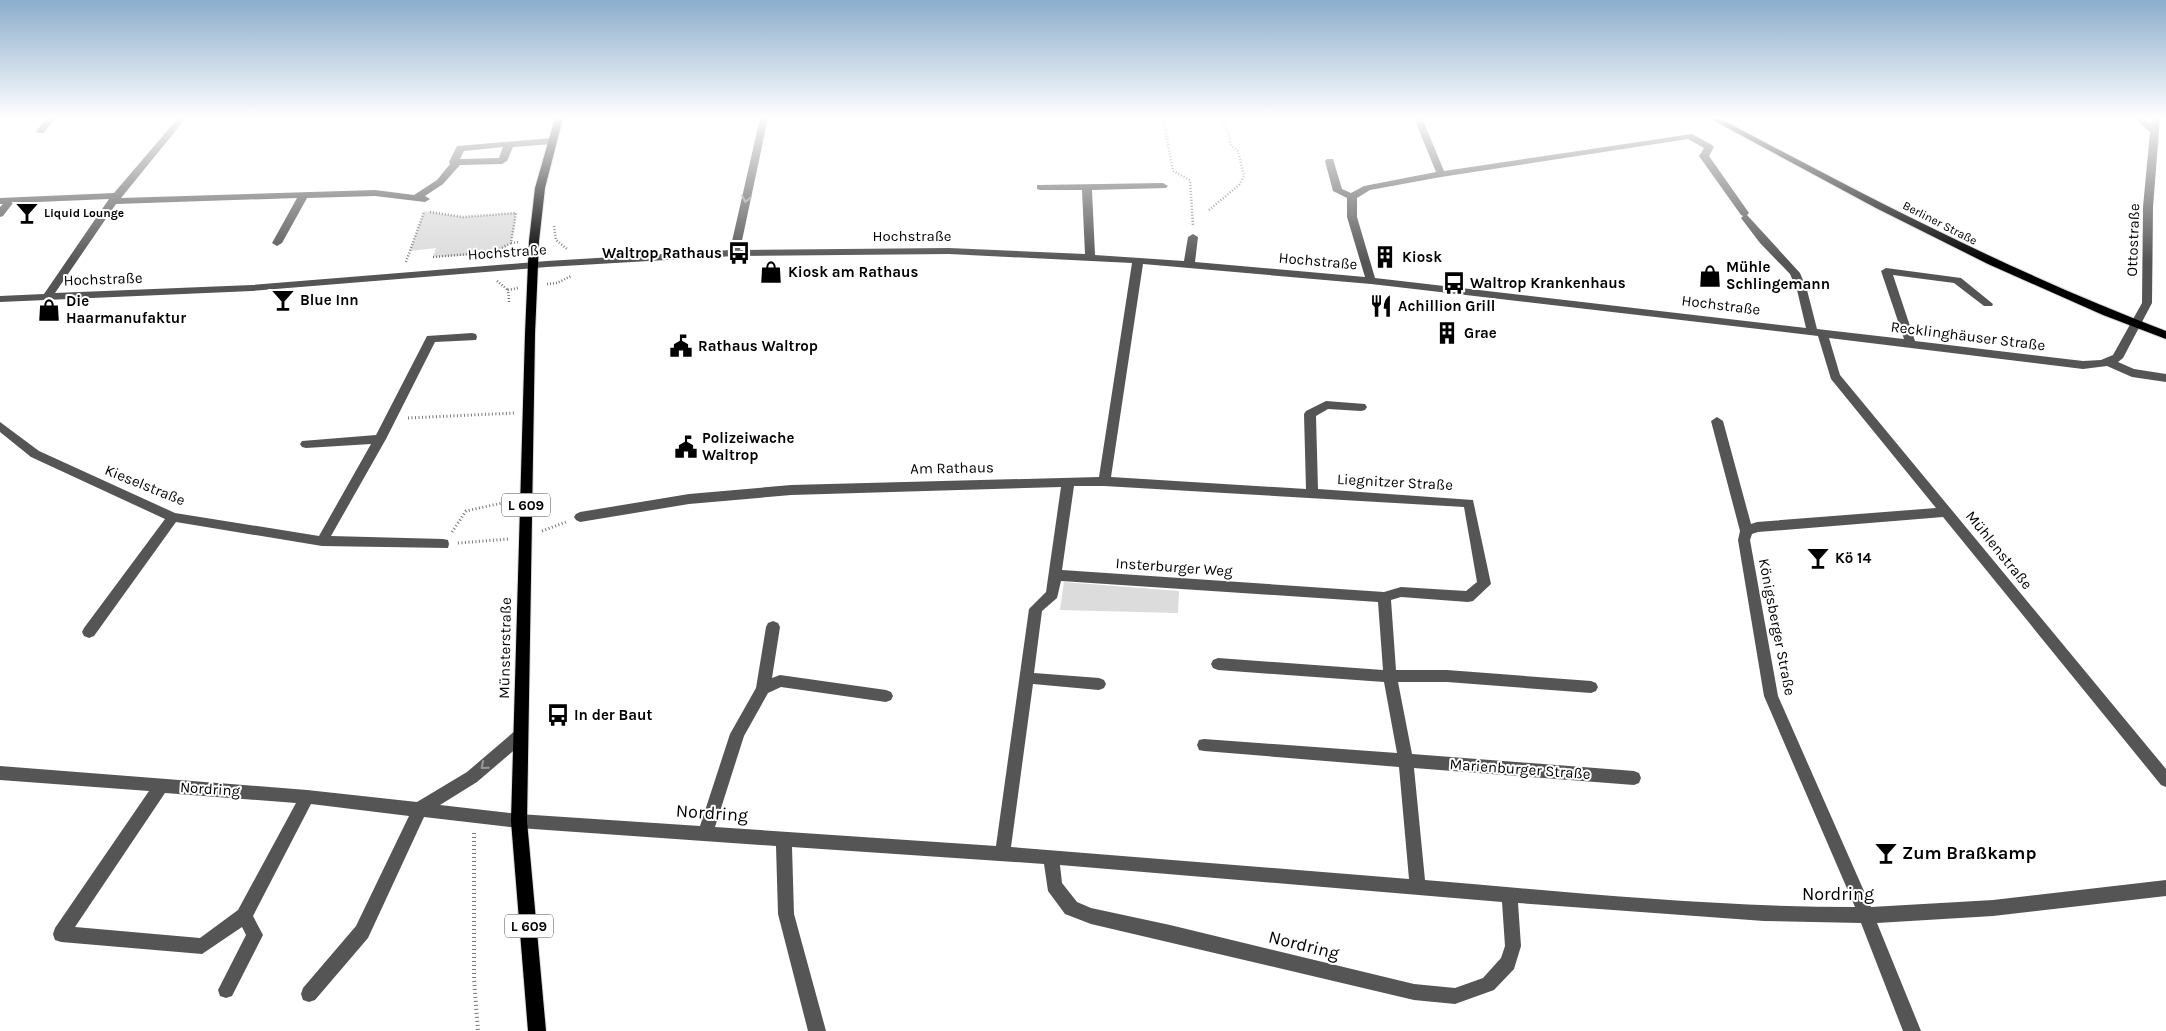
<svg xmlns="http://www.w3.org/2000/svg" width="2166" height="1031" viewBox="0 0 2166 1031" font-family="Karla,sans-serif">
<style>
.green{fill:#dcdcdc}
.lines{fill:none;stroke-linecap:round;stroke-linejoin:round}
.major-casing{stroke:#dbdbdb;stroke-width:2}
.path-far2{stroke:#777;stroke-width:2.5;stroke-dasharray:1 2;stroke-linecap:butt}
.path-far1{stroke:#777;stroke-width:3;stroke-dasharray:1 2.5;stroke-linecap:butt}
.path{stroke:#777;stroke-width:4;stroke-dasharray:1 3;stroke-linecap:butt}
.minor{fill:#555;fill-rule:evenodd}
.major{fill:#000;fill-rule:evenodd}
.oneway{stroke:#999}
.labels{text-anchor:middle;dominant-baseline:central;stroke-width:4;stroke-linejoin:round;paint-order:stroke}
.far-poi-label{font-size:12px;font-weight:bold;fill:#000;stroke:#fff;text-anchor:start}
.far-street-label{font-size:12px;fill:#000;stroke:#fff}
.shield{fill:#fff;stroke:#4c4c4c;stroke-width:1}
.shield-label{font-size:14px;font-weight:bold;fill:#000}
.street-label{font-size:15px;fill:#000;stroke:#fff}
.poi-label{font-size:15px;font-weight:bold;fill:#000;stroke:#fff;text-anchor:start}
.near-street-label{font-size:18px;fill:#000;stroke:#fff}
.near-poi-label{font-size:18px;font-weight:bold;fill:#000;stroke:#fff;text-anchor:start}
</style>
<rect width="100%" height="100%" fill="#fff"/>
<g class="green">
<path d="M 424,211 L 463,217 L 516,213 C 515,222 514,237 509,244 C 500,257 449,256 433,257 L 436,248 L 410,251 Z"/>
<path d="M 1064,582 L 1179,591 L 1178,613 L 1060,610 Z"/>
</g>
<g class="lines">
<defs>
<g id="major">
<path d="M 555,118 L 563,118 L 545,188 L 539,241 L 535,334 L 527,821 L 546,1031 L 528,1031 L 511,821 L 525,334 L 529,241 L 535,188 Z"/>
<path d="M 1709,118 L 1719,118 C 1865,196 2011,272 2166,331 L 2166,339 L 2103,315 L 1988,264 L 1876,208 Z"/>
</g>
</defs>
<use href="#major" class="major-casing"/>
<g class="path-far2">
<path d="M 1163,118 L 1173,171 L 1190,180 L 1193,226"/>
<path d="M 1209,210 L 1239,185 L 1244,176 L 1238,151 L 1231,145 L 1227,129 L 1223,125 L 1221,118"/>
<path d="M 430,212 L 463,217 L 516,213 L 511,243 L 520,242"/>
<path d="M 554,226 L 556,240 L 567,249"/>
<path d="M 494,252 L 511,243"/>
<path d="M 433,257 L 494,252 L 496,255"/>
<path d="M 406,262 L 424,212"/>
<path d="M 497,281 L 508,290"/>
<path d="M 547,284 L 557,283 L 571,276"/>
<path d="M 509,302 L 508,290 L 518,288"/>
</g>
<g class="path-far1">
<path d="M 408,418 L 514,413"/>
<path d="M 542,531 L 566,522"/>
<path d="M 452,532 L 466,511 L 511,501"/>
<path d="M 458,543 L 509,539"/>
</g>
<path class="path" d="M 474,833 L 474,979 L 478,1031"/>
<g class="minor">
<path d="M 47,118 L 55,118 L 44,133 L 38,133 L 36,131 Z"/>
<path d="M 178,118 L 186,118 L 121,198 L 375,190 L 414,195 L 437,180 L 450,164 L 449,162 L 457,146 L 552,138 L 557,141 L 552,144 L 513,147 L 507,161 L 502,164 L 460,165 L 443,184 L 425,196 L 430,199 L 425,202 L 375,196 L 307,198 L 282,243 L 277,246 L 272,243 L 297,198 L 116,204 L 55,293 L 252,285 L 547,261 L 730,250 L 760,118 L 768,118 L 740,250 L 949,248 L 1085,254 L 1082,190 L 1040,190 L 1037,189 L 1037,185 L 1163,183 L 1168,186 L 1166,188 L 1092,190 L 1095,255 L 1184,261 L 1188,237 L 1193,234 L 1198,237 L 1195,262 L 1365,277 L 1347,217 L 1347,198 L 1333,191 L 1325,161 L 1327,159 L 1333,159 L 1342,189 L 1351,193 L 1364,186 L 1436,172 L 1414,118 L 1422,118 L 1444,171 L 1692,134 L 1712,145 L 1714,147 L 1709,156 L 1749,213 L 1747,215 L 1800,273 L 1807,290 L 1817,329 L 1904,339 L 1881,271 L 1886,268 L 1961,278 L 1993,304 L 1992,306 L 1984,306 L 1954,283 L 1893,275 L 1915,341 L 2083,361 L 2101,360 L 2113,355 L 2142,303 L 2143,207 L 2150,132 L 2134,118 L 2143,118 L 2151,124 L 2152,118 L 2160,118 L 2153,207 L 2152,303 L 2123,358 L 2118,362 L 2134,369 L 2166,374 L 2166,382 L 2132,377 L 2107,366 L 2083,369 L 1829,338 L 1840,375 L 2166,769 L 2166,787 L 2161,785 L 1943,517 L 1758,532 L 1752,534 L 1750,540 L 1778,696 L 1871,907 L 1993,900 L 2166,880 L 2166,896 L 1993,916 L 1877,923 L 1921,1031 L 1903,1031 L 1861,923 L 1764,921 L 1518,903 L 1521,946 L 1514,969 L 1494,990 L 1455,1004 L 1414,1000 L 1091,924 L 1065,914 L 1048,891 L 1044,864 L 792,847 L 794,914 L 826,1031 L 808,1031 L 778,914 L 776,846 L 519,828 L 424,817 L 368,938 L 315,1000 L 309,1002 L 303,1000 L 301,994 L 303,988 L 356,926 L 409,816 L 311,804 L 253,916 L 263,935 L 232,996 L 226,998 L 220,996 L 218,990 L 246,935 L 242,927 L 202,954 L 61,942 L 55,940 L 53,934 L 55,928 L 149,791 L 0,780 L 0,766 L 307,790 L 417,802 L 467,772 L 516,730 L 521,729 L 526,730 L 528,735 L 526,740 L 477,782 L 440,805 L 519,814 L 700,826 L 730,734 L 756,688 L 766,627 L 768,623 L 773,621 L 778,623 L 780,627 L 772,678 L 780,675 L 886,690 L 891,692 L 893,696 L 891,700 L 886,702 L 781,687 L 768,693 L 744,736 L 715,827 L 996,846 L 1029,609 L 1046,592 L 1061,487 L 791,495 L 689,504 L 580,522 L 576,520 L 574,517 L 576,514 L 580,512 L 689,494 L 791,485 L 1099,477 L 1132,263 L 949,254 L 734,256 L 547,267 L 252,291 L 0,302 L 0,296 L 44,294 L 109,199 L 13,203 L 3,216 L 0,217 L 0,207 L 3,204 L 0,204 L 0,198 L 114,193 ZM 1688,139 L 1704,148 L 1699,156 L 1741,215 L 1743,216 L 1741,218 L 1760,243 L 1790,274 L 1797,290 L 1806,328 L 1375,278 L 1357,217 L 1357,198 L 1370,190 L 1441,177 ZM 503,147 L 499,158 L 460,159 L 464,151 ZM 1143,264 L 1371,284 L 1818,336 L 1831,379 L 1936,508 L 1757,522 L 1751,524 L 1723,421 L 1717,417 L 1711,421 L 1740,531 L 1738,540 L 1764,696 L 1855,907 C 1711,907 1568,892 1425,880 L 1414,768 L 1634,785 L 1639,783 L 1641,778 L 1639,773 L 1634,771 L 1412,754 L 1398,682 L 1447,682 L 1591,693 L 1596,691 L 1598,687 L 1596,683 L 1591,681 L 1447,670 L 1396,670 L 1391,600 L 1401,597 L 1468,602 L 1473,601 L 1491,584 L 1473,500 L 1318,489 L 1316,416 L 1328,409 L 1361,411 L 1365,410 L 1367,407 L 1365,404 L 1326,401 L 1306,411 L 1304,414 L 1306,489 L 1111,477 ZM 1074,486 L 1104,486 L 1464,507 L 1477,582 L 1466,591 L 1401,587 L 1384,592 L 1062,570 ZM 1061,581 L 1378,602 L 1383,670 L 1218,658 L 1213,660 L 1211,664 L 1213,668 L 1218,670 L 1384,682 L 1397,753 L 1204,739 L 1199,740 L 1197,745 L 1199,750 L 1204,751 L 1399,767 L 1409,879 L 1011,847 L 1033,684 L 1099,690 L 1104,688 L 1106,684 L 1104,680 L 1099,678 L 1034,673 L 1042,611 L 1057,598 ZM 165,793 L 296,803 L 238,910 L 200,938 L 75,927 ZM 1060,865 L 1502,902 L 1505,946 L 1501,958 L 1483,978 L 1455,988 L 1414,984 L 1170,925 L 1091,908 L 1077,902 L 1062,883 Z"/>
<path d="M 472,333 L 476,334 L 477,337 L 476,340 L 435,342 L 386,439 L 331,536 L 443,539 L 448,540 L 449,544 L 448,548 L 322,546 L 176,522 L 94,636 L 89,638 L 84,636 L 82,632 L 84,628 L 165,519 L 31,457 L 0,432 L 0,422 L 39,451 L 175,513 L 319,536 L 371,444 L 306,448 L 302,447 L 300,444 L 302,441 L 376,435 L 427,336 Z"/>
</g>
<use href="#major" class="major"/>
</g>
<defs><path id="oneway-chevron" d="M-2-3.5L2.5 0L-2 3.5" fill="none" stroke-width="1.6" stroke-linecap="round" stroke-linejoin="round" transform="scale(1.25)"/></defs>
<g class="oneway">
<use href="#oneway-chevron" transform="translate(746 199) rotate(102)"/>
<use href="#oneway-chevron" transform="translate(484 766) rotate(140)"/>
</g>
<linearGradient id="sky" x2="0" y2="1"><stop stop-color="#8cadcc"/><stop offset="0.45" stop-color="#fff"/><stop offset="1" stop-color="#fff" stop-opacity="0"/></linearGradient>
<rect width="2166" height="262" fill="url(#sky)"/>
<defs>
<symbol id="bar-bare" viewBox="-9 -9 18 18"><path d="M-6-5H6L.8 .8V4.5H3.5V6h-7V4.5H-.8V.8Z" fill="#000" stroke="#fff" stroke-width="2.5" paint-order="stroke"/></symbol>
<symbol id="bus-bare" viewBox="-9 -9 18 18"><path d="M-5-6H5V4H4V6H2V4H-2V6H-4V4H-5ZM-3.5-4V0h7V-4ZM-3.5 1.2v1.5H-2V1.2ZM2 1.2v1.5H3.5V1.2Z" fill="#000" stroke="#fff" stroke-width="2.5" paint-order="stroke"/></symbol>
<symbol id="building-bare" viewBox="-9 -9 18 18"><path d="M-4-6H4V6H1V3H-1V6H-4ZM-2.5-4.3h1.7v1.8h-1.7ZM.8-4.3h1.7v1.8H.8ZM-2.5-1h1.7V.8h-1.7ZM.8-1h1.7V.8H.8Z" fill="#000" stroke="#fff" stroke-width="2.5" paint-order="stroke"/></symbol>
<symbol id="shop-bare" viewBox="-9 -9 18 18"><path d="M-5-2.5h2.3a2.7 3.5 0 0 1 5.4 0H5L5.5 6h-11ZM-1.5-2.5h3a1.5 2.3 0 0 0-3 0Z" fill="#000" stroke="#fff" stroke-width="2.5" paint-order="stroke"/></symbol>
<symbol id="restaurant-bare" viewBox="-9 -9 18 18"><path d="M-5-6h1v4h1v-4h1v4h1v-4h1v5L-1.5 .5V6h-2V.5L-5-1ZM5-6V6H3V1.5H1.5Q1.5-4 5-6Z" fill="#000" stroke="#fff" stroke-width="2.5" paint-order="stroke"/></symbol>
<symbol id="civic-bare" viewBox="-9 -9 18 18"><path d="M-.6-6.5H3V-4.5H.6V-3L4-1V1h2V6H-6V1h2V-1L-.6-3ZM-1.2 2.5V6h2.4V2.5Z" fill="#000" stroke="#fff" stroke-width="2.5" paint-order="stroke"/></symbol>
</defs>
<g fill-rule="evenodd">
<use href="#bar-bare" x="11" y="197" width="32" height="32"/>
<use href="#bus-bare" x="723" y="237" width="32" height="32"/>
<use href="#building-bare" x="1369" y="241" width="32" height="32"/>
<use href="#shop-bare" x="755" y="256" width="32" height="32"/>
<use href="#shop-bare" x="1694" y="260" width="32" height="32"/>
<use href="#bus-bare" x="1438" y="267" width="32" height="32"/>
<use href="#bar-bare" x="267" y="284" width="32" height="32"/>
<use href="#restaurant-bare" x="1365" y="290" width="32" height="32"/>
<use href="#shop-bare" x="33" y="294" width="32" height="32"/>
<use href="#building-bare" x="1431" y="317" width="32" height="32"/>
<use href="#civic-bare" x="665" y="330" width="32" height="32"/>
<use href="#civic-bare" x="670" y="431" width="32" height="32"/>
<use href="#bar-bare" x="1802" y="542" width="32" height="32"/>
<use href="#bus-bare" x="542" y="699" width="32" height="32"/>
<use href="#bar-bare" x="1870" y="837" width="32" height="32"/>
</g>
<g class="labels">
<g class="far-poi-label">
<text x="44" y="213">Liquid Lounge</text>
</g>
<g class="far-street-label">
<text transform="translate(1940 223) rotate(27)">Berliner Straße</text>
</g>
<g class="shield">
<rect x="502" y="493.5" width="48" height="23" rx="4"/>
<rect x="505" y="914.5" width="48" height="23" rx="4"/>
</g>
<g class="shield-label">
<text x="526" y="505">L 609</text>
<text x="529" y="926">L 609</text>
</g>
<g class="street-label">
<text x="912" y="236">Hochstraße</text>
<text transform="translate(2133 240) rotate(-88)">Ottostraße</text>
<text transform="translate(507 252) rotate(-4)">Hochstraße</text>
<text transform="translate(1318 261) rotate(5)">Hochstraße</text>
<text transform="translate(103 279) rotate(-2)">Hochstraße</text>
<text transform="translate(1721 305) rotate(7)">Hochstraße</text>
<text transform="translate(1968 336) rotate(7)">Recklinghäuser Straße</text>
<text transform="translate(952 468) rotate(-1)">Am Rathaus</text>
<text transform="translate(1395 482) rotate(3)">Liegnitzer Straße</text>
<text transform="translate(145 485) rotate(22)">Kieselstraße</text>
<text transform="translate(1999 550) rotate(51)">Mühlenstraße</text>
<text transform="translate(1174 567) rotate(4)">Insterburger Weg</text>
<text transform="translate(1777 627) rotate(79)">Königsberger Straße</text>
<text transform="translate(505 648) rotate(-89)">Münsterstraße</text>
<text transform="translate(1520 769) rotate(4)">Marienburger Straße</text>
<text transform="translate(210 789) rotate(4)">Nordring</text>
</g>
<g class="poi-label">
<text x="722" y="253" text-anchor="end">Waltrop Rathaus</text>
<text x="1402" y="257">Kiosk</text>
<text x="1726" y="267">Mühle<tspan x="1726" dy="17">Schlingemann</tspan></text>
<text x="788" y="272">Kiosk am Rathaus</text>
<text x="1470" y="283">Waltrop Krankenhaus</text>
<text x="300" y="300">Blue Inn</text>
<text x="66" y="301">Die<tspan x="66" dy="17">Haarmanufaktur</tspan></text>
<text x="1398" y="306">Achillion Grill</text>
<text x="1464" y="333">Grae</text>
<text x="698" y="346">Rathaus Waltrop</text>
<text x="702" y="438">Polizeiwache<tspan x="702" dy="17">Waltrop</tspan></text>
<text x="1835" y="558">Kö 14</text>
<text x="574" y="715">In der Baut</text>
</g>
<g class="near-street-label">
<text transform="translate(712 813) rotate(4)">Nordring</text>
<text x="1838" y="894">Nordring</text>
<text transform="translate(1304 945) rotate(14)">Nordring</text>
</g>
<g class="near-poi-label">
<text x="1902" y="853">Zum Braßkamp</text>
</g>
</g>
</svg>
